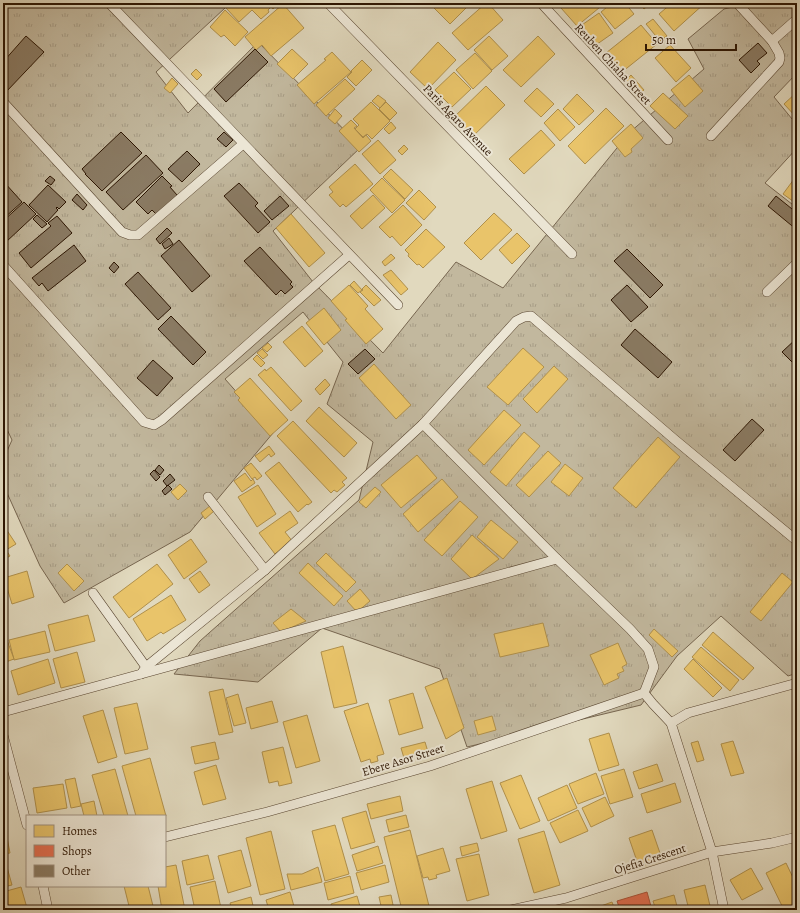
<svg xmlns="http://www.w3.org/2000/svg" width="800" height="913" viewBox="0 0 800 913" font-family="Alegreya,serif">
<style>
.grass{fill:url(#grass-tufts);stroke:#776650}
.homes{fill:#e9c46a;stroke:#b0904b}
.shops{fill:#e76f51;stroke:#af5439}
.building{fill:#8a7b64;stroke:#2c1502}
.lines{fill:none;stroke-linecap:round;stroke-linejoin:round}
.street-casing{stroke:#594631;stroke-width:10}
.street{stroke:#ece6d5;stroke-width:9}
.labels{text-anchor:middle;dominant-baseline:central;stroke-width:4;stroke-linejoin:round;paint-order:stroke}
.street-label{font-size:12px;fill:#2c1502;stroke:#ece6d5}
</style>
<defs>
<pattern id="grass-tufts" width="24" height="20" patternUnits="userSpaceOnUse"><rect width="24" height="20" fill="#c2b89e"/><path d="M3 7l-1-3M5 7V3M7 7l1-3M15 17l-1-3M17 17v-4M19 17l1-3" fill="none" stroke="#a79d86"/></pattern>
</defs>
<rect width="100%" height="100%" fill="#e1d9be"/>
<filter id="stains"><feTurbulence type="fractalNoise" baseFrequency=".005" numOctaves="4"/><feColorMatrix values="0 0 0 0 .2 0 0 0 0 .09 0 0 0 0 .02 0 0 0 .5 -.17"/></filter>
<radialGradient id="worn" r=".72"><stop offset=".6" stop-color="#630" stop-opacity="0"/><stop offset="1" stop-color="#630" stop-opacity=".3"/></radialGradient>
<path class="grass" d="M 3,3 L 96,3 L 98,5 L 100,3 L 220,3 L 225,8 L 156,72 L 188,113 L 258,42 L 361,147 L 273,231 L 313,282 L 383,353 L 456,262 L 503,288 L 630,132 L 704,69 L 688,39 L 724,9 L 749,3 L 797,3 L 797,73 L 774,97 L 797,125 L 797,148 L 765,183 L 797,208 L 797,673 L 788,676 L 721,616 L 677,656 L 641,705 L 467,747 L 440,669 L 322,628 L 258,682 L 174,674 L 200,641 L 359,500 L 373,442 L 327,404 L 343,362 L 303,312 L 225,379 L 273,433 L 190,532 L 64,603 L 40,566 L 3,484 L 3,460 L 12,440 L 3,421 Z"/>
<g class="homes">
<path d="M 230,3 L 276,3 L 275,4 L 277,5 L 273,9 L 271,7 L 268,10 L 269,12 L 261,19 L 252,10 L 239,22 L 226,8 Z"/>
<path d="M 433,3 L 471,3 L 450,24 L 431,5 Z"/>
<path d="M 486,3 L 488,3 L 503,20 L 468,50 L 452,33 Z"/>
<path d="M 567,3 L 605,3 L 577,26 L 561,8 Z"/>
<path d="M 612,3 L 625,3 L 634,14 L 615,29 L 601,12 Z"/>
<path d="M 638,3 L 651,3 L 644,9 Z"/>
<path d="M 672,3 L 705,3 L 674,31 L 659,14 Z"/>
<path d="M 283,4 L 304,28 L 271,56 L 262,45 L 256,50 L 245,37 Z"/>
<path d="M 225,10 L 248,32 L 235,46 L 224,35 L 221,37 L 210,27 Z"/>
<path d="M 599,13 L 613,33 L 593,47 L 579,27 Z"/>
<path d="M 653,19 L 667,36 L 660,41 L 646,24 Z"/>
<path d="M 641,25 L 657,44 L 622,72 L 606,53 Z"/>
<path d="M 489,36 L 508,56 L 492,70 L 474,50 Z"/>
<path d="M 538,36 L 555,54 L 521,87 L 503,70 Z"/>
<path d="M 438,42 L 456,60 L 428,89 L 410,72 Z"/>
<path d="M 670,45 L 691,68 L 676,82 L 655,58 Z"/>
<path d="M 292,49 L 308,64 L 293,79 L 277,64 Z"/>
<path d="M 332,52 L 351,72 L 314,104 L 297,85 L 326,60 L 324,59 Z"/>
<path d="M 475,53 L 492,71 L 473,89 L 456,70 Z"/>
<path d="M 362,60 L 372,70 L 356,86 L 347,77 L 352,72 L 351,71 Z"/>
<path d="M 196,69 L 202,75 L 197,80 L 191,74 Z"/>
<path d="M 454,72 L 471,89 L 452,107 L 435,90 Z"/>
<path d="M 631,75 L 644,90 L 637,96 L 624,82 Z"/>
<path d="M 689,75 L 703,91 L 685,107 L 671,90 Z"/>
<path d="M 172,78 L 178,84 L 170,93 L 164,88 Z"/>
<path d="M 345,79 L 355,89 L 326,116 L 316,105 Z"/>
<path d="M 486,86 L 505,105 L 470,139 L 451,120 Z"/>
<path d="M 537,88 L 554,104 L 541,117 L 524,101 Z"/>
<path d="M 797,92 L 797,118 L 784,104 Z"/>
<path d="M 663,93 L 688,116 L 675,129 L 650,106 Z"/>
<path d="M 577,94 L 594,111 L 579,125 L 563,109 Z"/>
<path d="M 378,95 L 386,101 L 380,108 L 372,101 Z"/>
<path d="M 371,102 L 390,121 L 372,139 L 367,134 L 363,137 L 355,129 L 359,125 L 353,119 Z"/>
<path d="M 386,102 L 397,113 L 390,120 L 379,109 Z"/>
<path d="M 606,108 L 624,126 L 585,164 L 568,146 Z"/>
<path d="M 335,109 L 342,116 L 335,124 L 328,118 Z"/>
<path d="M 558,109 L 575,127 L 560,141 L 544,123 Z"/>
<path d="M 351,120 L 357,126 L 354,128 L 363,138 L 366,135 L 371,141 L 359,152 L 339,131 Z"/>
<path d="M 391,122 L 396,128 L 389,134 L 384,129 Z"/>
<path d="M 631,124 L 643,138 L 631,149 L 632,152 L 625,157 L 612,141 Z"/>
<path d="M 541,130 L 555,145 L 524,174 L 509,159 Z"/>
<path d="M 378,140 L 396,160 L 380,174 L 362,154 Z"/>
<path d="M 404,145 L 408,149 L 402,155 L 398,151 Z"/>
<path d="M 355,164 L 373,184 L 346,207 L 343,204 L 340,207 L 329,195 L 333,192 L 329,187 Z"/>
<path d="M 391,169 L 413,190 L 405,199 L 383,177 Z"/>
<path d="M 797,175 L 797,204 L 783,194 Z"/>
<path d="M 382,178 L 405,200 L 392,213 L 370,190 Z"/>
<path d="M 419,190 L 436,207 L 424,220 L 406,203 Z"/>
<path d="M 373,195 L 385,208 L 362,229 L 350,216 Z"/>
<path d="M 403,205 L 422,225 L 401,246 L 392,236 L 390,238 L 379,227 Z"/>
<path d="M 494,213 L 512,230 L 481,260 L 464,243 Z"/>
<path d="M 291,214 L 325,253 L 309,267 L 276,228 Z"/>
<path d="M 426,229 L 445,247 L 423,268 L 419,264 L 417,265 L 408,256 L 409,254 L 405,250 Z"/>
<path d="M 517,233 L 530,246 L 512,264 L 499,250 Z"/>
<path d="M 391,254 L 395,258 L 385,266 L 382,262 Z"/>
<path d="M 391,270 L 408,289 L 401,295 L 383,275 Z"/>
<path d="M 354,281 L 362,290 L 358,293 L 350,285 Z"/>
<path d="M 349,285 L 368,306 L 365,309 L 383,329 L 366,344 L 345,320 L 347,319 L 331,301 Z"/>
<path d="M 366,285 L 381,300 L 374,306 L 360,292 L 363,290 L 362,289 Z"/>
<path d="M 324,308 L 341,330 L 324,345 L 306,323 Z"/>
<path d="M 302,326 L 323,351 L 305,367 L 283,342 Z"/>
<path d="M 268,343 L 272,347 L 267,352 L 262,348 Z"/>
<path d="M 523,348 L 544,367 L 508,405 L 487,387 Z"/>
<path d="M 262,349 L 268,355 L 263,359 L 257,353 Z"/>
<path d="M 257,355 L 265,363 L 261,367 L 253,359 Z"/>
<path d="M 374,364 L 411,405 L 396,419 L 359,378 Z"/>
<path d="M 554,366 L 568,379 L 537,413 L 523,399 Z"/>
<path d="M 271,367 L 302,401 L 291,411 L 258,375 L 265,369 L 266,371 Z"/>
<path d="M 250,378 L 288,420 L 270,436 L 238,400 L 240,398 L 234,392 Z"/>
<path d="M 325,379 L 330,385 L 320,395 L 315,389 Z"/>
<path d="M 319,407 L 357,443 L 344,457 L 306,421 Z"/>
<path d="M 504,410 L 521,425 L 484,465 L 468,450 Z"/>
<path d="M 293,421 L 347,478 L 342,482 L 345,485 L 337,492 L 334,490 L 331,493 L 277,436 Z"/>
<path d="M 524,432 L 540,446 L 506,486 L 490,472 Z"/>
<path d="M 658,437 L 680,457 L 636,508 L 613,488 Z"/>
<path d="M 269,446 L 275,454 L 271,457 L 269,454 L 260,462 L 255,456 Z"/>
<path d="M 548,451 L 561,463 L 529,497 L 516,485 Z"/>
<path d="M 417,455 L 437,478 L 401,508 L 381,485 Z"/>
<path d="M 279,462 L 312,502 L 308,505 L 307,504 L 298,512 L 265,473 Z"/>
<path d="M 251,463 L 262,476 L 257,480 L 255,477 L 252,479 L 244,468 Z"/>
<path d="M 565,464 L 583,478 L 569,496 L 551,482 Z"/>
<path d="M 245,473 L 251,481 L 253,479 L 255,483 L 242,492 L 234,481 Z"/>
<path d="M 442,479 L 458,497 L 418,532 L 403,514 Z"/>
<path d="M 180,484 L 187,491 L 178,500 L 171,492 Z"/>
<path d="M 258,485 L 276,514 L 257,527 L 238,497 Z"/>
<path d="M 375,487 L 381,492 L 366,508 L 359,502 Z"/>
<path d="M 460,501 L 478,517 L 442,556 L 424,540 Z"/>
<path d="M 210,506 L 214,511 L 205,519 L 201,513 Z"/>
<path d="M 290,511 L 298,523 L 285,532 L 293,542 L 275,554 L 259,533 Z"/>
<path d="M 491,520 L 518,542 L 503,559 L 477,537 Z"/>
<path d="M 6,529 L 16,544 L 6,550 L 10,556 L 3,560 L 3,531 Z"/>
<path d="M 472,535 L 499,559 L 472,579 L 451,559 Z"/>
<path d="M 191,539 L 207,562 L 184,579 L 168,555 Z"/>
<path d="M 326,553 L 356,582 L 346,592 L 316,563 Z"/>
<path d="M 308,563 L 343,596 L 334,606 L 299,573 Z"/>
<path d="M 67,564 L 84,581 L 74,591 L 58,573 Z"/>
<path d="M 157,564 L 173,584 L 129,618 L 113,597 Z"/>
<path d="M 27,571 L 34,597 L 12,604 L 4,578 Z"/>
<path d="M 200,571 L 210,585 L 199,593 L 189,579 Z"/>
<path d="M 782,573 L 793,582 L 761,621 L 750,612 Z"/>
<path d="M 360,589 L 370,601 L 357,612 L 347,601 Z"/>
<path d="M 171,595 L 186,620 L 163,634 L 161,632 L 147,641 L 133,619 Z"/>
<path d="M 291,609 L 306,621 L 281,632 L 273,623 Z"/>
<path d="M 88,615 L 95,641 L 55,651 L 48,625 Z"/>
<path d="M 543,623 L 549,646 L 500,657 L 494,634 Z"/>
<path d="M 654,629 L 678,651 L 672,657 L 649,635 Z"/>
<path d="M 45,631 L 50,652 L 14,660 L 9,640 Z"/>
<path d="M 713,632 L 754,668 L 743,680 L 702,645 Z"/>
<path d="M 7,640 L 14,659 L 3,663 L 3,641 Z"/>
<path d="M 618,643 L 627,664 L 622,667 L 624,671 L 617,674 L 619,678 L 604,685 L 590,655 Z"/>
<path d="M 343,646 L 357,703 L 334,708 L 321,652 Z"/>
<path d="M 701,647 L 739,680 L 730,691 L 692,657 Z"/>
<path d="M 77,652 L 85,682 L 61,688 L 53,659 Z"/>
<path d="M 48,659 L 55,683 L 18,695 L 11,671 Z"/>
<path d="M 693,659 L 722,688 L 713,697 L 684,669 Z"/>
<path d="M 447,678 L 464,728 L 446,739 L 425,687 Z"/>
<path d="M 223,689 L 233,732 L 219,735 L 209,692 Z"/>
<path d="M 413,693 L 423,728 L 399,735 L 389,700 Z"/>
<path d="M 238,694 L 246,723 L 234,726 L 226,698 Z"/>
<path d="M 272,701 L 278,722 L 251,729 L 246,708 Z"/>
<path d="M 137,703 L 148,749 L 125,754 L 114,708 Z"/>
<path d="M 368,703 L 384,754 L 377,756 L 378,761 L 371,763 L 370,759 L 361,762 L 344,711 Z"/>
<path d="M 103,710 L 117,757 L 98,763 L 83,716 Z"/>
<path d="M 307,715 L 320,761 L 296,768 L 283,722 Z"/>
<path d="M 492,716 L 496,730 L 478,735 L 474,721 Z"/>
<path d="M 609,733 L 619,765 L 599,771 L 589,739 Z"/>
<path d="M 698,741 L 704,760 L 697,762 L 691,743 Z"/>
<path d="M 733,741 L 744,773 L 731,776 L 721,744 Z"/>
<path d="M 215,742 L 219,759 L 195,764 L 191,747 Z"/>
<path d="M 425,742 L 428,752 L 404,758 L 401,748 Z"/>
<path d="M 283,747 L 292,783 L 279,786 L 278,781 L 269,783 L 262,752 Z"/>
<path d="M 150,758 L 166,816 L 136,816 L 122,766 Z"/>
<path d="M 657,764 L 663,781 L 639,789 L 633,772 Z"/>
<path d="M 216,765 L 226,799 L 203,805 L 194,772 Z"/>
<path d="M 115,769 L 128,816 L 104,816 L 92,775 Z"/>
<path d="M 624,769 L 633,797 L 610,804 L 601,776 Z"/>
<path d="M 596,773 L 604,794 L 578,804 L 569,784 Z"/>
<path d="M 521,775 L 540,821 L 520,829 L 500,783 Z"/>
<path d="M 75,778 L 81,806 L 71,808 L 65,780 Z"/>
<path d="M 492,781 L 507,831 L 481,839 L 466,789 Z"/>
<path d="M 675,783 L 681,802 L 647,813 L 641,794 Z"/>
<path d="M 63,784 L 67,808 L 37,813 L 33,788 Z"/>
<path d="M 567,785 L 577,808 L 548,821 L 538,798 Z"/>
<path d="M 400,796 L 403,811 L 371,819 L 367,804 Z"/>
<path d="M 605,797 L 614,816 L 591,827 L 582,808 Z"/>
<path d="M 94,801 L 97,816 L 84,816 L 81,804 Z"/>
<path d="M 578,810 L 588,831 L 560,843 L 550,823 Z"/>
<path d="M 366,811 L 375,842 L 351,849 L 342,818 Z"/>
<path d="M 406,815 L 409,827 L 389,832 L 386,820 Z"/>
<path d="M 335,825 L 349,874 L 325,881 L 312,831 Z"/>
<path d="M 5,827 L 10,853 L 3,854 L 3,828 Z"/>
<path d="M 410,830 L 430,910 L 402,910 L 384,837 Z"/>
<path d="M 652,830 L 662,859 L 639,867 L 629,838 Z"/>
<path d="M 271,831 L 285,889 L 260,895 L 246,838 Z"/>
<path d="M 544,831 L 560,885 L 534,893 L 518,839 Z"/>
<path d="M 477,843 L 479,851 L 462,856 L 460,847 Z"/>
<path d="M 378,846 L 383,863 L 357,871 L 352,855 Z"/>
<path d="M 443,848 L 450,871 L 436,875 L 437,878 L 429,880 L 428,877 L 423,878 L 417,856 Z"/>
<path d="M 241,850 L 251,886 L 228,893 L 218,856 Z"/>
<path d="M 479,854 L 489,895 L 467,901 L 456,859 Z"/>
<path d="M 208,855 L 214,879 L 187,885 L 182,861 Z"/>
<path d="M 5,860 L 12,885 L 3,887 L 3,861 Z"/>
<path d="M 786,863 L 797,886 L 797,910 L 784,910 L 766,873 Z"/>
<path d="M 176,865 L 185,910 L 162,910 L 158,886 L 165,886 L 165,867 Z"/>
<path d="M 385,865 L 389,882 L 361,890 L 356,873 Z"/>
<path d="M 318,867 L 322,882 L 291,890 L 287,874 L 302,874 Z"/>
<path d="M 751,868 L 763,889 L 742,900 L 730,880 Z"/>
<path d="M 350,876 L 354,893 L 328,900 L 324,883 Z"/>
<path d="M 215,881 L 221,908 L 213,910 L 195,910 L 190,887 Z"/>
<path d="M 705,885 L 711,910 L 689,910 L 684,890 Z"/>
<path d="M 124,886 L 148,886 L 154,910 L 130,910 Z"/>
<path d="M 21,887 L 27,908 L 20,910 L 3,910 L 3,892 Z"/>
<path d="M 290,892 L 295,910 L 269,910 L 266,900 Z"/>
<path d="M 391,895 L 394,910 L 382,910 L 379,897 Z"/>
<path d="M 674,895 L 678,910 L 656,910 L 653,901 Z"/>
<path d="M 357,896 L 361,910 L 333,910 L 331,904 Z"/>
<path d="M 251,897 L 254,910 L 232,910 L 230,903 Z"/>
<path d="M 612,902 L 615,910 L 590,910 Z"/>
</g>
<path class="shops" d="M 647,892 L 652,910 L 620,910 L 617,901 Z"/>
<g class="building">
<path d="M 26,36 L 44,52 L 6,92 L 3,89 L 3,62 Z"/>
<path d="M 758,43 L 767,53 L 757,61 L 760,64 L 751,73 L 739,60 Z"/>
<path d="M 255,49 L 268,62 L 226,102 L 214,89 Z"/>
<path d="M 121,132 L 142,153 L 102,191 L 85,174 L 86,174 L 82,169 Z"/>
<path d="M 224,132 L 233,140 L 226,147 L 217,139 Z"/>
<path d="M 187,151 L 200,164 L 182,182 L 168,169 Z"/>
<path d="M 146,155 L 163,173 L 123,210 L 106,192 Z"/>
<path d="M 50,176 L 55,180 L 51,185 L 45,181 Z"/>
<path d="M 162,176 L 172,186 L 170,187 L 177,195 L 157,215 L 152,210 L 148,214 L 136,202 Z"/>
<path d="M 4,182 L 22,202 L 3,219 L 3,183 Z"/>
<path d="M 239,183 L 258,203 L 255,206 L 270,222 L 258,233 L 224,196 Z"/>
<path d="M 48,185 L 66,202 L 59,209 L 57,207 L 56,208 L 58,210 L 47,222 L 29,205 Z"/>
<path d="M 77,194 L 87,205 L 83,210 L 72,200 Z"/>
<path d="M 280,196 L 289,206 L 272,220 L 264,211 Z"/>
<path d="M 776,196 L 797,213 L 797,230 L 768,206 Z"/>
<path d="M 24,202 L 36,214 L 6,242 L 3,239 L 3,221 Z"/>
<path d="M 37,215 L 47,224 L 42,228 L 33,219 Z"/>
<path d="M 57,216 L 72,233 L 31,268 L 19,253 L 51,226 L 48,223 Z"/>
<path d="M 167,228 L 172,233 L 160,244 L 156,239 Z"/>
<path d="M 169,238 L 173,244 L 165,249 L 162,244 Z"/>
<path d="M 179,240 L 210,276 L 192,292 L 161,256 Z"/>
<path d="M 74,245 L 86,261 L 48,291 L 42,283 L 39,286 L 32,278 Z"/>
<path d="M 260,247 L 292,282 L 290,284 L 293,287 L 285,294 L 281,290 L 276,295 L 244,261 Z"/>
<path d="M 627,249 L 663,285 L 650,298 L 614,261 Z"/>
<path d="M 114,262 L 119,267 L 114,273 L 109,268 Z"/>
<path d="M 138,272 L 171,308 L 158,320 L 125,284 Z"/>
<path d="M 627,285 L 648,307 L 631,322 L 611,300 Z"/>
<path d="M 171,316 L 206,352 L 193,365 L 158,329 Z"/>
<path d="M 635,329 L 672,362 L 658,378 L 621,345 Z"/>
<path d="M 797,338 L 797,367 L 782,352 Z"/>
<path d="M 365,349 L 375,359 L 358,374 L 348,364 Z"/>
<path d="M 153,360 L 173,378 L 157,396 L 137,378 Z"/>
<path d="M 752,419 L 764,430 L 735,461 L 723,450 Z"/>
<path d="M 159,465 L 164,470 L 160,475 L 155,470 Z"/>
<path d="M 154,470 L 160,477 L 156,481 L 150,474 Z"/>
<path d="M 170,474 L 175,480 L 167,486 L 163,481 Z"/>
<path d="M 168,485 L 172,489 L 165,495 L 162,491 Z"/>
</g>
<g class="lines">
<defs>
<g id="street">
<path d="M 109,3 L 398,305"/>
<path d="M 328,3 L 572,254"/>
<path d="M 541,3 L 668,140"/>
<path d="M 772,41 L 797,19"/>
<path d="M 3,102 L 122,232 L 130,235 L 138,235 L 243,144"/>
<path d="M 711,136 L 779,62 L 780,58 L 779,53 L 772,41 L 737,3"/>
<path d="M 3,265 L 144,422 L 154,425 L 162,420 L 349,255"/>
<path d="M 767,292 L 797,263"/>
<path d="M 423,424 L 557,559 L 630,629 L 648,649 L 654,667 L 644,693 L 653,704 L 671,723 L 712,852 L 724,910"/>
<path d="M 208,497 L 265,570"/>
<path d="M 93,593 L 146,667"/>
<path d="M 141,674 L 557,559"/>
<path d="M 3,712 L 141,674 L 146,667 L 265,570 L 423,424 L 516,321 L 524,317 L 531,316 L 674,439 L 797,541"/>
<path d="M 671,723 L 688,713 L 797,683"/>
<path d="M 3,735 L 27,825"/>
<path d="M 165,837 L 267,812 L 430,766 L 644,693"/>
<path d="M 43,886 L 48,910"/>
<path d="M 511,910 L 566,898 L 712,852 L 772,843 L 797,837"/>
</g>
</defs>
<use href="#street" class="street-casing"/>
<use href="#street" class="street"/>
</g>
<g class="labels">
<g class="street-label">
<text transform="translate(613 64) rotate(47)">Reuben Chiaha Street</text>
<text transform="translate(458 120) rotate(46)">Paris Agaro Avenue</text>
<text transform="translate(403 760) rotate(-17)">Ebere Asor Street</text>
<text transform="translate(650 859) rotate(-18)">Ojefia Crescent</text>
</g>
</g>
<rect width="800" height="913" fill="none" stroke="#e1d9be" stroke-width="16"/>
<rect x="4" y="4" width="792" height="905" fill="none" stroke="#2c1502" stroke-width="2"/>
<rect x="8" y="8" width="784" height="897" fill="none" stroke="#2c1502"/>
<rect x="26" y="815" width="140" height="72" fill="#ece6d5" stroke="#9f9281"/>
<rect x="34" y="825" width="20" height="12" fill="#e9c46a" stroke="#9f9281"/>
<text x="62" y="835" font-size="12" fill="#2c1502">Homes</text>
<rect x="34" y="845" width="20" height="12" fill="#e76f51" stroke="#9f9281"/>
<text x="62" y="855" font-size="12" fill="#2c1502">Shops</text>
<rect x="34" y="865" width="20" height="12" fill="#8a7b64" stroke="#9f9281"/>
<text x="62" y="875" font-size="12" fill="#2c1502">Other</text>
<path d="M646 44v6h90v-6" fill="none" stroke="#2c1502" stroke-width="2"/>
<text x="652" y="44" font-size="12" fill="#2c1502" stroke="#ece6d5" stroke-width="3" paint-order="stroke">50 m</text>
<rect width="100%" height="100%" filter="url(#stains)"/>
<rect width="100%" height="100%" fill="url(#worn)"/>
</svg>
